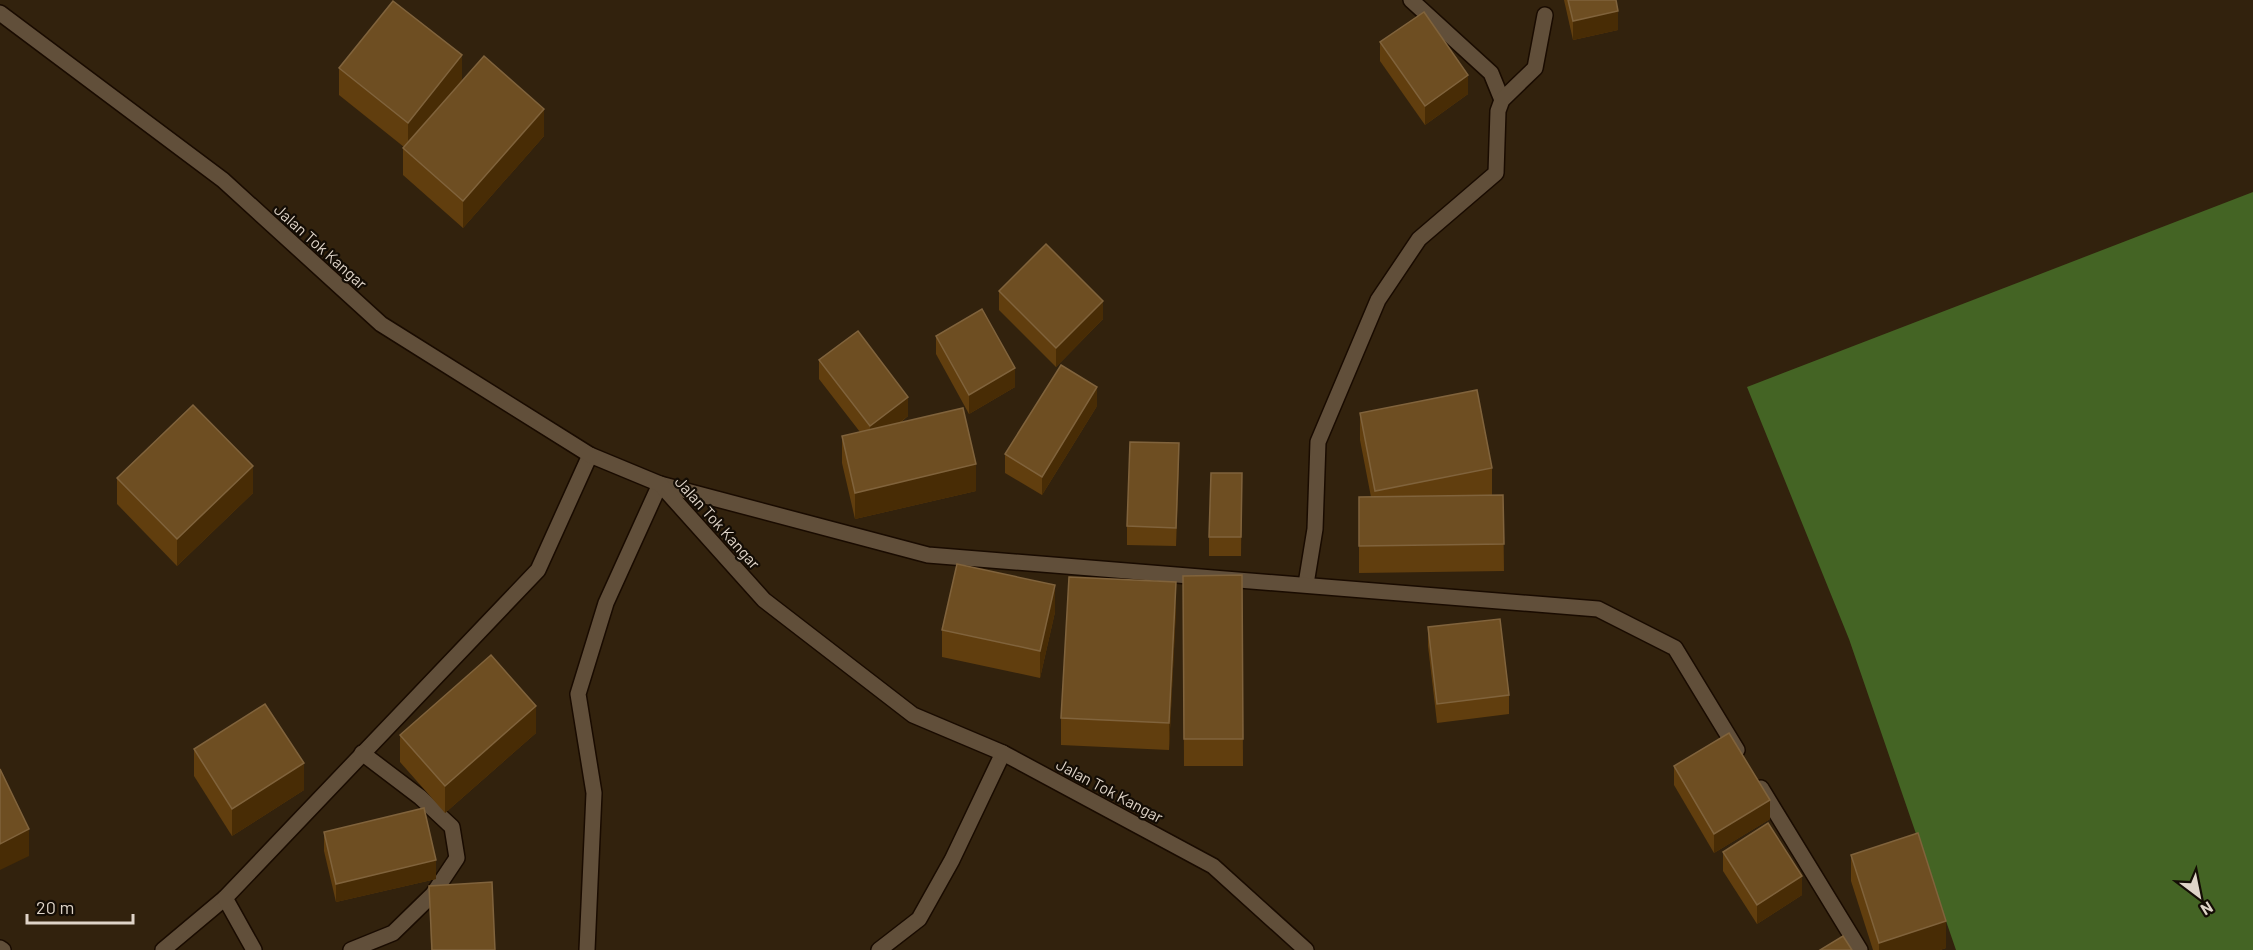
<svg xmlns="http://www.w3.org/2000/svg" width="2253" height="950" viewBox="0 0 2253 950" font-family="Barlow,sans-serif">
<style>
.forest{fill:#446424}
.lines{fill:none;stroke-linecap:round;stroke-linejoin:round}
.lane-casing{stroke:#190b00;stroke-width:18}
.street-casing{stroke:#190b00;stroke-width:18}
.lane{stroke:#614f3a;stroke-width:15}
.street{stroke:#614f3a;stroke-width:15}
.wall{fill:#613e0e}
.shaded-wall{fill:#482c05}
.building{fill:#6e4e22;stroke:#80633c;stroke-width:1.5}
.labels{text-anchor:middle;dominant-baseline:central;stroke-width:4.5;stroke-linejoin:round;paint-order:stroke}
.street-label{font-size:16px;fill:#dfd4c8;stroke:#140d05}
</style>
<rect width="100%" height="100%" fill="#32220d"/>
<path class="forest" d="M 2253,192 L 2253,950 L 1956,950 L 1849,639 L 1747,387 Z"/>
<g class="lines">
<defs>
<g id="lane">
<path d="M 1411,0 L 1491,73 L 1502,100"/>
<path d="M 1306,584 L 1315,529 L 1318,442 L 1378,300 L 1419,239 L 1496,173 L 1498,111 L 1502,100 L 1535,68 L 1545,15"/>
<path d="M 1761,788 L 1860,950"/>
<path d="M 0,948 L 3,950"/>
<path d="M 163,950 L 225,898"/>
<path d="M 254,950 L 225,898 L 538,570 L 590,455"/>
<path d="M 351,950 L 393,933 L 433,894 L 457,858 L 452,827 L 420,797 L 362,753"/>
<path d="M 587,950 L 594,793 L 578,694 L 606,603 L 660,484 L 928,555 L 1598,609 L 1675,648 L 1737,750"/>
<path d="M 879,950 L 919,919 L 952,860 L 1003,753"/>
</g>
<path id="street" d="M 0,13 L 223,180 L 381,324 L 590,455 L 660,484 L 764,600 L 913,715 L 1003,753 L 1213,866 L 1306,950"/>
</defs>
<use href="#lane" class="lane-casing"/>
<use href="#street" class="street-casing"/>
<use href="#lane" class="lane"/>
<use href="#street" class="street"/>
</g>
<g class="wall">
<path d="M 1564,0 L 1616,0 L 1618,30 L 1573,40 Z"/>
<path d="M 1380,42 L 1468,94 L 1425,125 L 1380,61 Z"/>
<path d="M 339,68 L 462,81 L 544,136 L 463,228 L 403,175 L 403,148 L 404,147 L 339,95 Z"/>
<path d="M 999,291 L 1103,319 L 1056,367 L 999,310 Z"/>
<path d="M 936,336 L 1015,387 L 969,414 L 936,354 Z"/>
<path d="M 819,360 L 908,416 L 900,423 L 976,491 L 855,519 L 842,463 L 842,436 L 860,432 L 819,379 Z"/>
<path d="M 1097,406 L 1042,495 L 1005,473 L 1005,454 Z"/>
<path d="M 1360,413 L 1492,468 L 1492,495 L 1503,495 L 1504,571 L 1359,573 L 1359,497 L 1371,497 L 1360,440 Z"/>
<path d="M 1179,462 L 1176,546 L 1127,545 L 1127,526 Z"/>
<path d="M 1242,473 L 1241,556 L 1209,556 L 1209,537 Z"/>
<path d="M 117,478 L 253,493 L 177,566 L 117,504 Z"/>
<path d="M 1242,575 L 1243,766 L 1184,766 L 1183,576 Z"/>
<path d="M 1176,609 L 1169,750 L 1061,745 L 1061,718 Z"/>
<path d="M 1055,612 L 1040,678 L 942,657 L 942,630 Z"/>
<path d="M 1428,627 L 1509,695 L 1509,714 L 1437,723 L 1428,646 Z"/>
<path d="M 536,733 L 445,813 L 400,762 L 400,735 Z"/>
<path d="M 194,749 L 304,790 L 232,836 L 194,776 Z"/>
<path d="M 1674,766 L 1770,819 L 1714,853 L 1674,785 Z"/>
<path d="M 324,832 L 436,879 L 336,902 L 324,851 Z"/>
<path d="M 1723,852 L 1802,895 L 1757,924 L 1723,871 Z"/>
<path d="M 1851,855 L 1946,948 L 1940,950 L 1873,950 L 1851,881 Z"/>
<path d="M 429,886 L 495,950 L 431,950 Z"/>
</g>
<g class="shaded-wall">
<path d="M 1618,11 L 1618,30 L 1573,40 L 1573,21 Z"/>
<path d="M 462,55 L 462,82 L 408,150 L 408,123 Z"/>
<path d="M 1468,75 L 1468,94 L 1425,125 L 1425,106 Z"/>
<path d="M 544,109 L 544,136 L 463,228 L 463,201 Z"/>
<path d="M 1103,301 L 1103,319 L 1056,367 L 1056,348 Z"/>
<path d="M 1015,368 L 1015,387 L 969,414 L 969,395 Z"/>
<path d="M 1097,387 L 1097,406 L 1042,495 L 1042,477 Z"/>
<path d="M 908,397 L 908,416 L 870,445 L 870,426 Z"/>
<path d="M 976,464 L 976,491 L 855,519 L 855,493 Z"/>
<path d="M 253,466 L 253,493 L 177,566 L 177,539 Z"/>
<path d="M 1176,582 L 1176,609 L 1169,750 L 1169,723 Z"/>
<path d="M 1055,585 L 1055,612 L 1040,678 L 1040,651 Z"/>
<path d="M 536,706 L 536,733 L 445,813 L 445,786 Z"/>
<path d="M 304,763 L 304,790 L 232,836 L 232,809 Z"/>
<path d="M 1770,800 L 1770,819 L 1714,853 L 1714,834 Z"/>
<path d="M 29,829 L 29,856 L 0,870 L 0,844 Z"/>
<path d="M 436,860 L 436,879 L 336,902 L 336,884 Z"/>
<path d="M 1802,876 L 1802,895 L 1757,924 L 1757,905 Z"/>
<path d="M 1946,921 L 1946,948 L 1940,950 L 1879,950 L 1879,943 Z"/>
</g>
<g class="building">
<path d="M 1568,0 L 1616,0 L 1618,11 L 1573,21 Z"/>
<path d="M 393,1 L 462,55 L 408,123 L 339,68 Z"/>
<path d="M 1424,12 L 1468,75 L 1425,106 L 1380,42 Z"/>
<path d="M 484,56 L 544,109 L 463,201 L 403,148 Z"/>
<path d="M 1046,244 L 1103,301 L 1056,348 L 999,291 Z"/>
<path d="M 982,309 L 1015,368 L 969,395 L 936,336 Z"/>
<path d="M 858,331 L 908,397 L 870,426 L 819,360 Z"/>
<path d="M 1061,365 L 1097,387 L 1042,477 L 1005,454 Z"/>
<path d="M 1477,390 L 1492,468 L 1375,491 L 1360,413 Z"/>
<path d="M 193,405 L 253,466 L 177,539 L 117,478 Z"/>
<path d="M 963,408 L 976,464 L 855,493 L 842,436 Z"/>
<path d="M 1130,442 L 1179,443 L 1176,528 L 1127,526 Z"/>
<path d="M 1211,473 L 1242,473 L 1241,537 L 1209,537 Z"/>
<path d="M 1503,495 L 1504,544 L 1359,546 L 1359,497 Z"/>
<path d="M 957,564 L 1055,585 L 1040,651 L 942,630 Z"/>
<path d="M 1242,575 L 1243,739 L 1184,739 L 1183,576 Z"/>
<path d="M 1069,577 L 1176,582 L 1169,723 L 1061,718 Z"/>
<path d="M 1500,619 L 1509,695 L 1437,704 L 1428,627 Z"/>
<path d="M 491,655 L 536,706 L 445,786 L 400,735 Z"/>
<path d="M 265,704 L 304,763 L 232,809 L 194,749 Z"/>
<path d="M 1729,733 L 1770,800 L 1714,834 L 1674,766 Z"/>
<path d="M 0,769 L 29,829 L 0,844 Z"/>
<path d="M 424,808 L 436,860 L 336,884 L 324,832 Z"/>
<path d="M 1768,823 L 1802,876 L 1757,905 L 1723,852 Z"/>
<path d="M 1918,833 L 1946,921 L 1879,943 L 1851,855 Z"/>
<path d="M 492,882 L 495,950 L 432,950 L 429,886 Z"/>
<path d="M 1843,936 L 1852,950 L 1820,950 Z"/>
</g>
<g class="labels">
<g class="street-label">
<text transform="translate(321 246) rotate(42)">Jalan Tok Kangar</text>
<text transform="translate(718 522) rotate(48)">Jalan Tok Kangar</text>
<text transform="translate(1110 790) rotate(28)">Jalan Tok Kangar</text>
</g>
</g>
<g transform="translate(2199 896) rotate(148)" stroke="#140d05" stroke-width="4.5" paint-order="stroke">
<path d="M0-4.5L10 22L0 15L-10 22Z" fill="#dfd4c8"/>
<text y="-9" font-size="16" font-weight="bold" text-anchor="middle" fill="#dfd4c8">N</text>
</g>
<path d="M27 914v9h106v-9" fill="none" stroke="#dfd4c8" stroke-width="3"/>
<text x="36" y="914" font-size="18" fill="#dfd4c8" stroke="#140d05" stroke-width="4.5" paint-order="stroke">20 m</text>
</svg>
